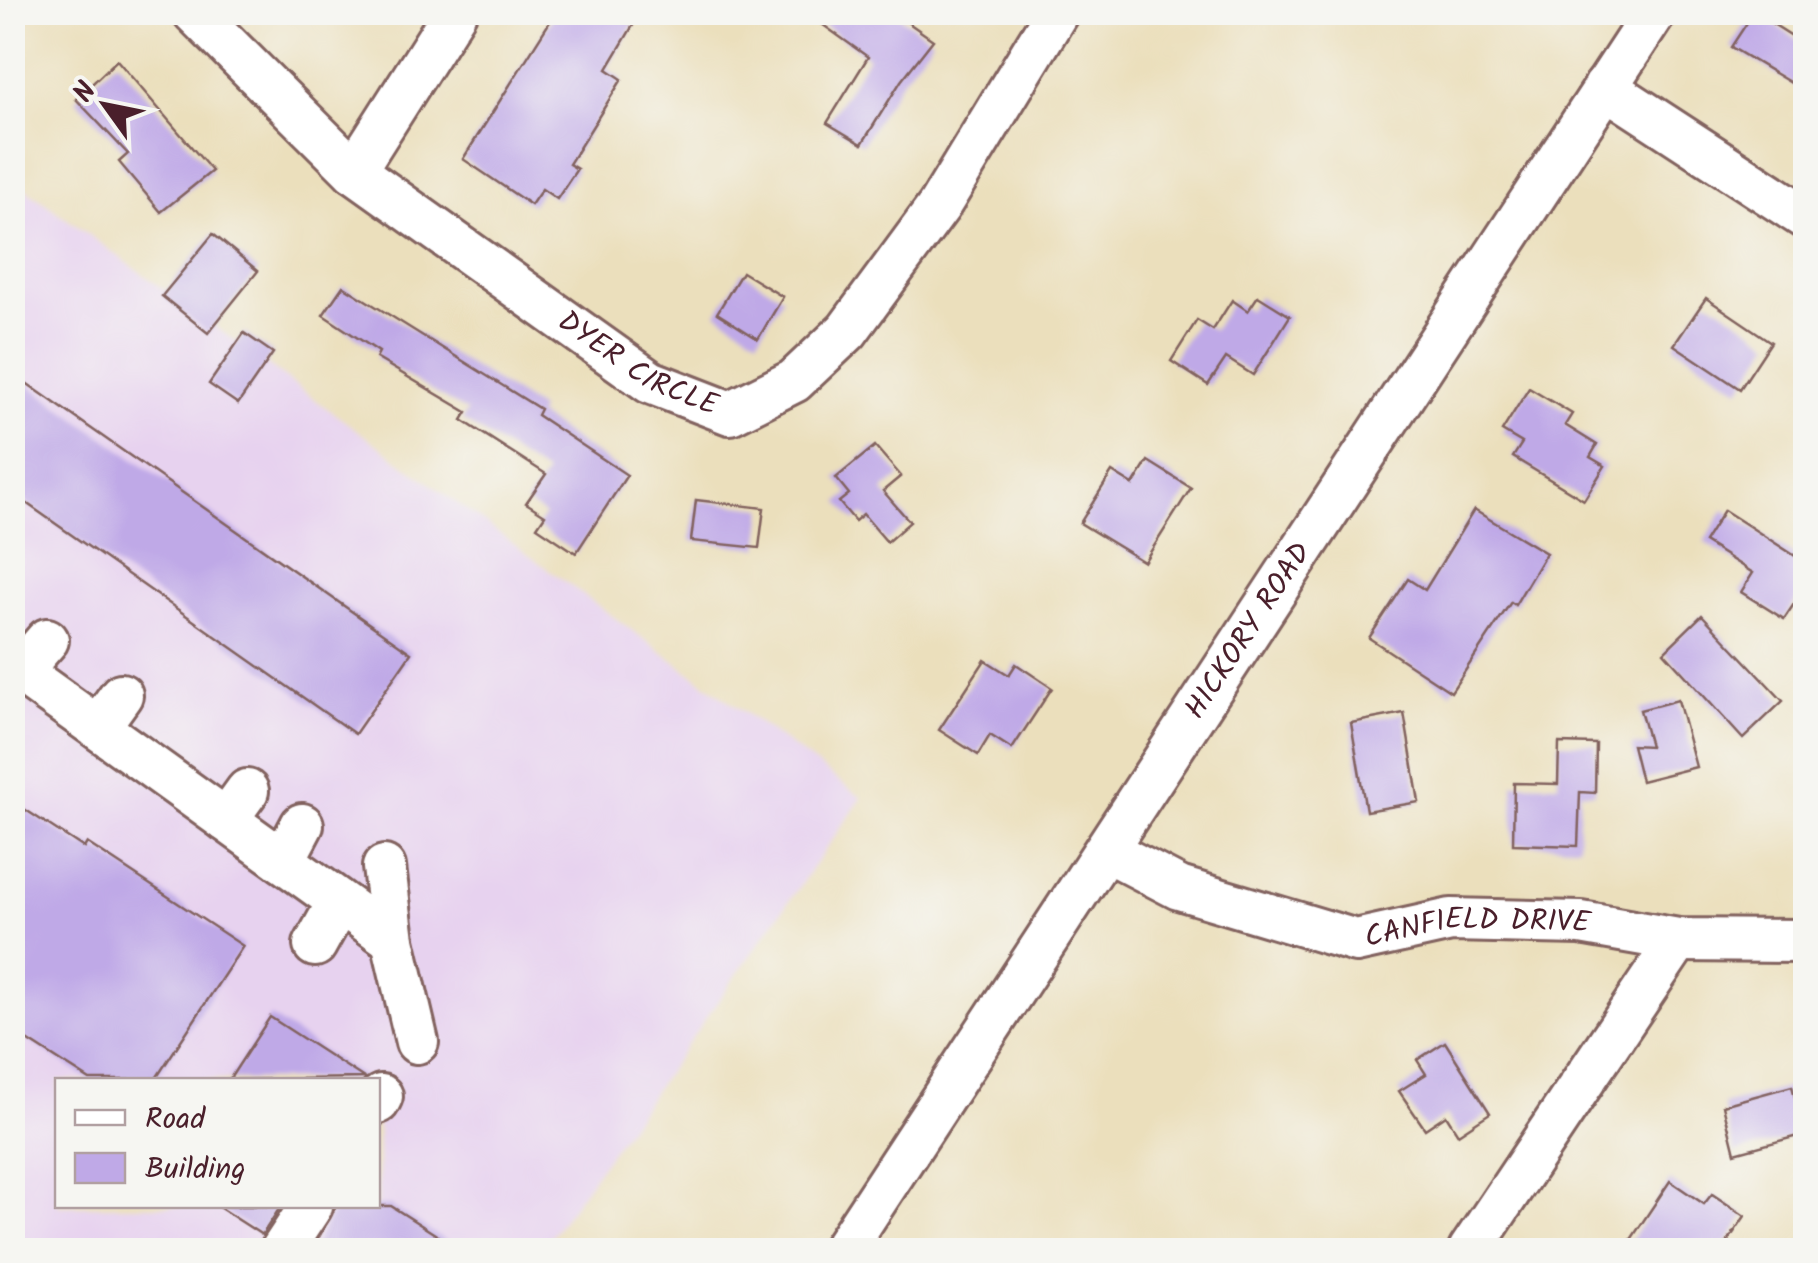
<svg xmlns="http://www.w3.org/2000/svg" width="1818" height="1263" viewBox="0 0 1818 1263" font-family="Kalam,sans-serif">
<style>
.built{fill:#e7d2ef;fill-rule:evenodd}
.building{fill:#bfa9e7}
.lines{fill:none;stroke-linecap:round;stroke-linejoin:round}
.minor-casing{stroke:#82625e;stroke-width:48}
.minor{stroke:#fff;stroke-width:42}
.labels{text-anchor:middle;dominant-baseline:central;stroke-width:8;stroke-linejoin:round;paint-order:stroke}
.street-label{font-size:30px;fill:#4a1f2b;stroke:#f6f6f2}
</style>
<rect width="100%" height="100%" fill="#f6f6f2"/>
<filter id="ink" filterUnits="userSpaceOnUse"><feTurbulence type="fractalNoise" baseFrequency=".01" numOctaves="2"/><feDisplacementMap in="SourceGraphic" scale="20" xChannelSelector="R" yChannelSelector="G"/><feConvolveMatrix kernelMatrix="1 2 1 2 8 2 1 2 1" color-interpolation-filters="sRGB"/></filter>
<filter id="wash" filterUnits="userSpaceOnUse"><feTurbulence type="fractalNoise" baseFrequency=".0048" numOctaves="4" result="noise"/><feDisplacementMap in="SourceGraphic" scale="40" xChannelSelector="R" yChannelSelector="G"/><feGaussianBlur stdDeviation="2.25" result="paint"/><feColorMatrix in="noise" values="0 0 0 0 0 0 0 0 0 0 0 0 0 0 0 0 0 1.4 0 .05"/><feComposite in="paint" operator="in"/></filter>
<g filter="url(#wash)">
<rect width="100%" height="100%" fill="#ebdfbc"/>
<path class="built" d="M 12,179 L 862,798 L 541,1250 L 13,1250 ZM 58,1080 L 378,1080 L 378,1206 L 58,1206 Z"/>
<g id="blocks">
<g class="building">
<path d="M 556,12 L 641,12 L 607,69 L 622,79 L 569,164 L 577,169 L 557,199 L 542,189 L 531,205 L 463,159 Z"/>
<path d="M 805,12 L 893,12 L 933,40 L 901,81 L 862,144 L 827,123 L 868,57 Z"/>
<path d="M 1754,12 L 1806,45 L 1806,92 L 1731,47 Z"/>
<path d="M 117,60 L 212,171 L 161,212 L 119,162 L 128,154 L 76,99 Z"/>
<path d="M 213,234 L 258,271 L 208,333 L 162,296 Z"/>
<path d="M 742,272 L 783,297 L 758,339 L 717,313 Z"/>
<path d="M 343,286 L 540,409 L 537,415 L 627,475 L 576,553 L 537,527 L 545,515 L 526,503 L 546,474 L 462,420 L 467,412 L 376,358 L 379,352 L 323,315 Z"/>
<path d="M 1258,296 L 1290,316 L 1253,375 L 1226,358 L 1208,385 L 1171,361 L 1197,320 L 1213,330 L 1232,300 L 1248,311 Z"/>
<path d="M 1706,298 L 1771,342 L 1740,389 L 1674,345 Z"/>
<path d="M 244,333 L 273,353 L 238,404 L 209,384 Z"/>
<path d="M 12,373 L 411,653 L 355,734 L 12,493 Z"/>
<path d="M 1529,388 L 1572,414 L 1565,425 L 1597,445 L 1590,457 L 1605,466 L 1584,500 L 1513,457 L 1522,443 L 1502,431 Z"/>
<path d="M 875,446 L 901,476 L 883,491 L 910,522 L 887,542 L 863,514 L 855,521 L 839,502 L 849,494 L 836,478 Z"/>
<path d="M 1148,461 L 1191,488 L 1144,562 L 1080,523 L 1112,472 L 1133,485 Z"/>
<path d="M 696,500 L 764,508 L 759,548 L 691,541 Z"/>
<path d="M 1474,510 L 1546,553 L 1515,605 L 1511,602 L 1451,692 L 1369,638 L 1408,579 L 1425,590 Z"/>
<path d="M 1724,510 L 1806,563 L 1806,586 L 1784,619 L 1741,592 L 1753,573 L 1704,542 Z"/>
<path d="M 1702,615 L 1783,701 L 1743,739 L 1664,652 Z"/>
<path d="M 985,660 L 1009,675 L 1016,664 L 1052,688 L 1012,749 L 990,735 L 978,755 L 939,730 Z"/>
<path d="M 1678,700 L 1696,767 L 1641,781 L 1632,745 L 1650,746 L 1640,710 Z"/>
<path d="M 1404,713 L 1419,802 L 1366,811 L 1351,723 Z"/>
<path d="M 1559,743 L 1596,744 L 1595,793 L 1580,792 L 1578,846 L 1513,844 L 1514,783 L 1558,784 Z"/>
<path d="M 12,801 L 84,848 L 87,843 L 243,946 L 155,1080 L 90,1080 L 12,1030 Z"/>
<path d="M 270,1017 L 364,1078 L 229,1080 Z"/>
<path d="M 1445,1042 L 1490,1113 L 1458,1134 L 1446,1115 L 1425,1129 L 1399,1091 L 1426,1074 L 1417,1060 Z"/>
<path d="M 1792,1086 L 1805,1134 L 1735,1153 L 1723,1105 Z"/>
<path d="M 1670,1181 L 1704,1204 L 1712,1194 L 1745,1216 L 1722,1250 L 1624,1250 Z"/>
<path d="M 217,1206 L 281,1206 L 262,1235 Z"/>
<path d="M 336,1206 L 391,1206 L 460,1250 L 312,1250 Z"/>
</g>
</g>
</g>
<g filter="url(#ink)">
<use href="#blocks" fill-opacity="0" stroke="#82625e" stroke-width="2.5"/>
<g class="lines">
<defs>
<g id="minor">
<path id="s1" d="M 194,12 L 354,171 L 650,382 L 730,413 L 794,381 L 847,331 L 939,206 L 1057,12"/>
<path d="M 1605,87 L 1806,218"/>
<path d="M 354,171 L 455,12"/>
<path d="M 12,666 L 393,940"/>
<path d="M 20,671 L 47,640"/>
<path d="M 98,727 L 121,695"/>
<path d="M 226,820 L 247,791"/>
<path id="s2" d="M 1106,850 L 1179,888 L 1356,941 L 1451,920 L 1581,923 L 1678,940 L 1806,941"/>
<path d="M 283,861 L 302,825"/>
<path d="M 384,867 L 393,940 L 417,1042"/>
<path d="M 315,945 L 339,902"/>
<path d="M 378,1102 L 381,1096"/>
<path d="M 282,1250 L 311,1206"/>
<path id="s3" d="M 843,1250 L 1655,12"/>
<path d="M 1470,1250 L 1678,940"/>
</g>
</defs>
<use href="#minor" class="minor-casing"/>
<use href="#minor" class="minor"/>
</g>
</g>
<g class="labels">
<g class="street-label">
<text stroke="none"><textPath href="#s1" startOffset="570">DYER CIRCLE</textPath></text>
<text stroke="none"><textPath href="#s3" startOffset="740">HICKORY ROAD</textPath></text>
<text stroke="none"><textPath href="#s2" startOffset="390">CANFIELD DRIVE</textPath></text>
</g>
</g>
<rect width="1818" height="1263" fill="none" stroke="#f6f6f2" stroke-width="50"/>
<rect x="55" y="1078" width="325" height="130" fill="#f6f6f2" stroke="#b1a0a2" stroke-width="2.5"/>
<rect x="75" y="1110" width="50" height="15" fill="#ffffff" stroke="#b1a0a2" stroke-width="2.5"/>
<text x="145" y="1128" font-size="30" fill="#4a1f2b">Road</text>
<rect x="75" y="1153" width="50" height="30" fill="#bfa9e7" stroke="#b1a0a2" stroke-width="2.5"/>
<text x="145" y="1178" font-size="30" fill="#4a1f2b">Building</text>
<g transform="translate(105 105) rotate(303)" stroke="#f6f6f2" stroke-width="8" paint-order="stroke">
<path d="M0-8L18 38L0 25L-18 38Z" fill="#4a1f2b"/>
<text y="-15" font-size="28" font-weight="bold" text-anchor="middle" fill="#4a1f2b">N</text>
</g>
</svg>
